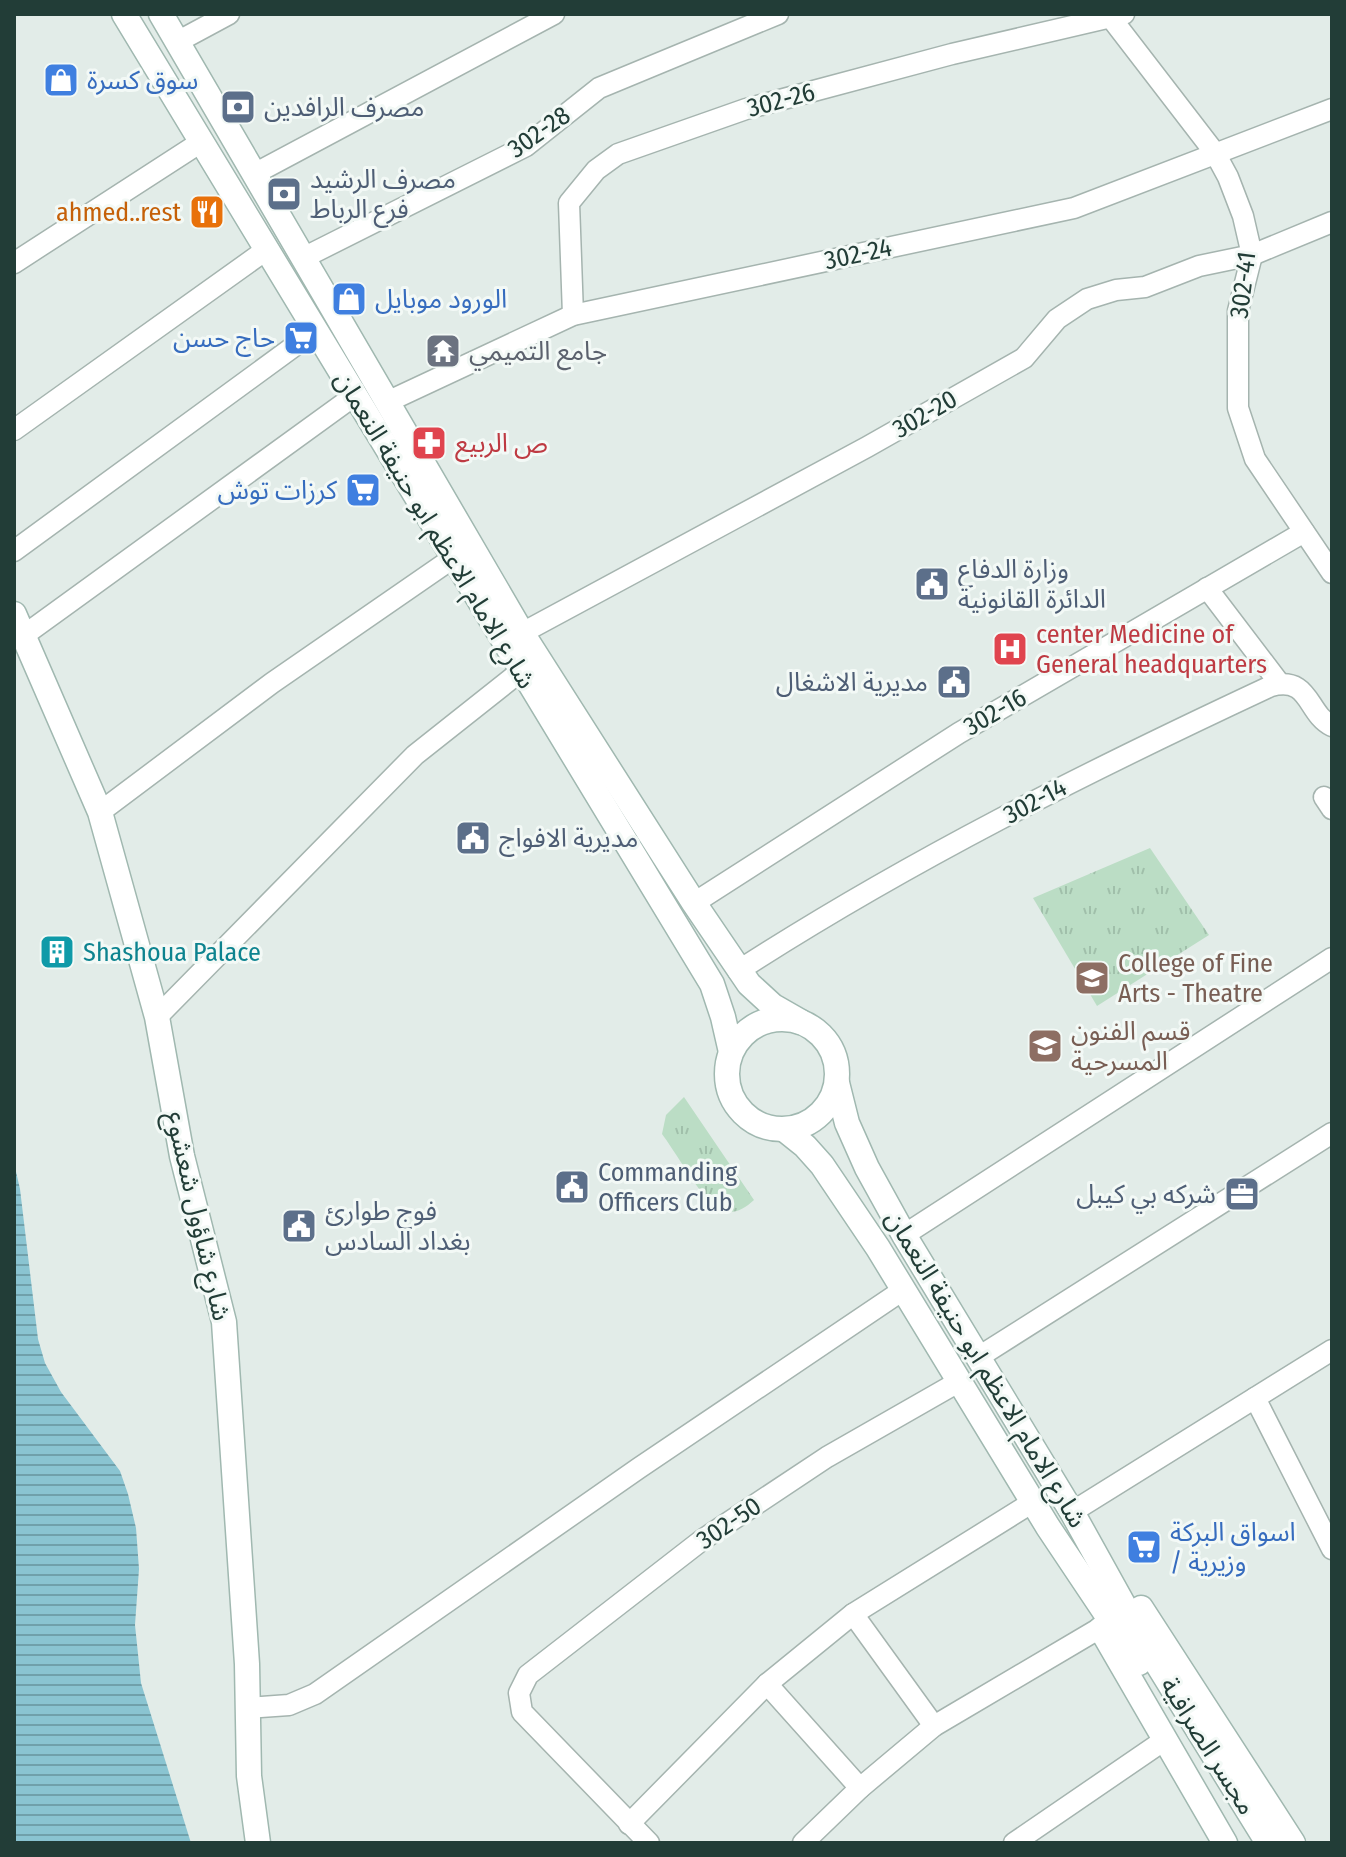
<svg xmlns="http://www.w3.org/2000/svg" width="1346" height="1857" viewBox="0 0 1346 1857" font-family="'Fira Sans Condensed','Noto Sans Arabic',sans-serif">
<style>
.grass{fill:url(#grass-tufts)}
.water{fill:url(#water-rules)}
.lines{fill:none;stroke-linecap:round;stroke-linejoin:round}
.street-casing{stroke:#a5b4af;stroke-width:23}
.secondary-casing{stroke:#a0b8b0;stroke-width:27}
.street{stroke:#fff;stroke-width:20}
.secondary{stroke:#fff;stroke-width:24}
.labels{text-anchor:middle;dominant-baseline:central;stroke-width:6;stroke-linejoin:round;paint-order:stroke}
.shop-label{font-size:26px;fill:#366cbe;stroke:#f3f9f6;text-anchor:start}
.street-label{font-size:26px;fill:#223d37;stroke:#f3f9f6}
.service-label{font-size:26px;fill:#4e5e75;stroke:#f3f9f6;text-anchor:start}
.food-label{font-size:26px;fill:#c56008;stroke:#f3f9f6;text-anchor:end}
.worship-label{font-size:26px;fill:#5b616d;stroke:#f3f9f6;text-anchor:start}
.health-label{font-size:26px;fill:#be3a42;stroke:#f3f9f6;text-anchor:start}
.culture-label{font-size:26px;fill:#0d838f;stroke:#f3f9f6;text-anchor:start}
.education-label{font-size:26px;fill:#785e54;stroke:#f3f9f6;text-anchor:start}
</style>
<defs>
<pattern id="grass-tufts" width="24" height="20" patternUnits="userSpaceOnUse" patternTransform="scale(2)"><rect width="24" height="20" fill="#bbddc5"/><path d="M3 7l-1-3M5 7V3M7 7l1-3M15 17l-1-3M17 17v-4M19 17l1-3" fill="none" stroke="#a0bfaa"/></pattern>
<pattern id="water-rules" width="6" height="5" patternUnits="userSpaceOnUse" patternTransform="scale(2)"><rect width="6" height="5" fill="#8ac4d1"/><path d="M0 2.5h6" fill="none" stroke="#70a0aa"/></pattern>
</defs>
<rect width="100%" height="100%" fill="#e2ece8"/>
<g class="grass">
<path d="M 1150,848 L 1209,935 L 1097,1006 L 1033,898 Z"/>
<path d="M 684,1097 L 754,1200 C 742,1211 729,1217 714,1207 C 704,1200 672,1147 662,1134 L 666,1115 Z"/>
</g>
<path class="water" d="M 14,1163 L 20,1189 L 38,1339 L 45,1363 L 61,1392 L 120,1471 L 128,1494 L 136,1528 L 139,1569 L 135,1625 L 141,1683 L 191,1843 L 14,1843 Z"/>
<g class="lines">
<defs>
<g id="street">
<path d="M 1108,14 L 1215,153 L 1228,177 L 1243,216 L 1252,255 L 1238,311 L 1238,408 L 1255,459 L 1332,573"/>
<path d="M 177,42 L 229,14"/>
<path d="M 254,174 L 554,14"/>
<path d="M 303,258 L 526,146 L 599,88 L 778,14"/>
<path d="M 14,263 L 201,142"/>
<path d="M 573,315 L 569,203 L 596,170 L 618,154 L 746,109 L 952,54 L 1124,14"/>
<path d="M 387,402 L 573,315 L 1074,208 L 1332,109"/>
<path d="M 14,430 L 266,250"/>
<path d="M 14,551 L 315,331"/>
<path d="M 1207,588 L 1280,684"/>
<path d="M 522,633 L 867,447 L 1024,358 L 1057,319 L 1087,299 L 1116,290 L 1145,287 L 1199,266 L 1252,255 L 1332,222"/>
<path d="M 23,636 L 354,396"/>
<path d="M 1324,797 L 1332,809"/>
<path d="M 100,812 L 272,683 L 453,558"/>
<path d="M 694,903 L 959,733 L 1304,532"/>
<path d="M 738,971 C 908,861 1089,771 1271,686 C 1311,676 1306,713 1332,726"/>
<path d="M 157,1017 L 415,755 L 521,671"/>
<path d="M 904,1235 L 1332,958"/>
<path d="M 977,1358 L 1332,1133"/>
<path d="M 1255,1398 L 1332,1549"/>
<path d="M 1072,1512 L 1332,1350"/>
<path d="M 853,1614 L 934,1726"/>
<path d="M 767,1684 L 860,1788"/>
<path d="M 247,1708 L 289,1705 L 315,1694 L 639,1468 L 903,1290"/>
<path d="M 629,1824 L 767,1684 L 853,1614 L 1033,1502"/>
<path d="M 649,1843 L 522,1712 L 519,1693 L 528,1675 L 702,1540 L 827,1457 L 960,1381"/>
<path d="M 803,1843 L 860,1788 L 934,1726 L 1100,1628"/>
<path d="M 1014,1843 L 1166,1739"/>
</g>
<g id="secondary">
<path d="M 124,14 L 712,984 L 723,1017 L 731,1052"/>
<path d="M 161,14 L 522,633 L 694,903 L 749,984 L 773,1006 L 801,1022"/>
<path d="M 14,614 L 100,812 L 157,1017 L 182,1156 L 224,1322 L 247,1664 L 249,1776 L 258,1843"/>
<circle cx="782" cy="1074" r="55"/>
<path d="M 837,1083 L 847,1123 L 867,1168 L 904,1235 L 1072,1512 L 1148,1649 L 1268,1843"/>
<path d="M 785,1130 L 805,1146 L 822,1165 L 878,1248 L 1048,1527 L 1139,1663"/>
<path d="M 1141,1608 L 1293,1843"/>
<path d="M 1101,1629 L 1225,1843"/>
</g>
</defs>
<use href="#street" class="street-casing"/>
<use href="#secondary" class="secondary-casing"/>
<use href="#street" class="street"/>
<use href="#secondary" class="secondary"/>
</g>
<defs>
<symbol id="shop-square" viewBox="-11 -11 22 22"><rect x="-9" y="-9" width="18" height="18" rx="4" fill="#3f7fe0" stroke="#f3f9f6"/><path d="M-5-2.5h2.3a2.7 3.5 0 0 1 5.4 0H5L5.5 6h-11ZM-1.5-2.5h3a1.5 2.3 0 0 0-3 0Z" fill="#fff"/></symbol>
<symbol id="bank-square" viewBox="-11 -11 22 22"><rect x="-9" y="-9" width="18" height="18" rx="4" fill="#5c6f8a" stroke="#f3f9f6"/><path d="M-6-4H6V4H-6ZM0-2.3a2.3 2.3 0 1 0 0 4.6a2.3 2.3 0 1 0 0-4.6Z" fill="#fff"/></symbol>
<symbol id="restaurant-square" viewBox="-11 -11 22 22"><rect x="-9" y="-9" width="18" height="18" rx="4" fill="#e8710a" stroke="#f3f9f6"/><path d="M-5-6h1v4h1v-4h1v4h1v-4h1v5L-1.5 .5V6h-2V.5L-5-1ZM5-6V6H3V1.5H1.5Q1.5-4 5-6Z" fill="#fff"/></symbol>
<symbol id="supermarket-square" viewBox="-11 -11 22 22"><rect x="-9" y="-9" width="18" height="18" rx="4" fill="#3f7fe0" stroke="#f3f9f6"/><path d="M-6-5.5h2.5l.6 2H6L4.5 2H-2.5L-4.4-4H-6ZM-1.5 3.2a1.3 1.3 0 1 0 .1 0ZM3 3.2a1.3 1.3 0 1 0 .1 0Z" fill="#fff"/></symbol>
<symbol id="temple-square" viewBox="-11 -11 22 22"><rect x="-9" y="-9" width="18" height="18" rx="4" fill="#6b7280" stroke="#f3f9f6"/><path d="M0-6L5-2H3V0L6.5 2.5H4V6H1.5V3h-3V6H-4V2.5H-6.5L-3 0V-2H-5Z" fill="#fff"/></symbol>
<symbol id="pharmacy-square" viewBox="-11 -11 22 22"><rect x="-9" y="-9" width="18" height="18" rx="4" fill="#e0444e" stroke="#f3f9f6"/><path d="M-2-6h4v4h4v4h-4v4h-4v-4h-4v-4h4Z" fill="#fff"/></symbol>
<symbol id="civic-square" viewBox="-11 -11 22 22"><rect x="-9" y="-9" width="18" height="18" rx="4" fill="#5c6f8a" stroke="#f3f9f6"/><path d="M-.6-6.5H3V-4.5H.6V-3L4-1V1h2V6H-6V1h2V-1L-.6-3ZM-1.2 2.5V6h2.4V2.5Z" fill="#fff"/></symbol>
<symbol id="hospital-square" viewBox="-11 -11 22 22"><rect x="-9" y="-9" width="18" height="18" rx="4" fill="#e0444e" stroke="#f3f9f6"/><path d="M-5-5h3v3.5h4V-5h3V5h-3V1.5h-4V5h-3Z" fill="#fff"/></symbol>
<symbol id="building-square" viewBox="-11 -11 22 22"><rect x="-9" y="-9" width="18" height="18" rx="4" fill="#0f9aa8" stroke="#f3f9f6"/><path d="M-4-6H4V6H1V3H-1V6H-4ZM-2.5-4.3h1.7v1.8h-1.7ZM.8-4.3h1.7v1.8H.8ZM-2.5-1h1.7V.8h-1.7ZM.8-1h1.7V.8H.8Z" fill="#fff"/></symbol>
<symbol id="university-square" viewBox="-11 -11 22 22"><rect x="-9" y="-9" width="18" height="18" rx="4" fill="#8d6e63" stroke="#f3f9f6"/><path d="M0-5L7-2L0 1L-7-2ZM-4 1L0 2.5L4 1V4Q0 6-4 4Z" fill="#fff"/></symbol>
<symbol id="office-square" viewBox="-11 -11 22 22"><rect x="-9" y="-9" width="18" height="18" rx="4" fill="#5c6f8a" stroke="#f3f9f6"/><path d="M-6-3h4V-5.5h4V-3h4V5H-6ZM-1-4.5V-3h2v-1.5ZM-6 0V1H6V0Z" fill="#fff"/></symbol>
</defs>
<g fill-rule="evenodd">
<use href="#shop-square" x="41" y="60" width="40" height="40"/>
<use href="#bank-square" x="218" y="87" width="40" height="40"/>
<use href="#bank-square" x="264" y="174" width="40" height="40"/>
<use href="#restaurant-square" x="187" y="192" width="40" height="40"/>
<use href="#shop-square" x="329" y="279" width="40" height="40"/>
<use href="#supermarket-square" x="281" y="318" width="40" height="40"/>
<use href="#temple-square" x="423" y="331" width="40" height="40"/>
<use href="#pharmacy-square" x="409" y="423" width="40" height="40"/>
<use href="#supermarket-square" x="343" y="470" width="40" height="40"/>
<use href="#civic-square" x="912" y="564" width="40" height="40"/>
<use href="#hospital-square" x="990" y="629" width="40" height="40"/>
<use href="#civic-square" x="934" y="662" width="40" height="40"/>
<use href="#civic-square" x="453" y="818" width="40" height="40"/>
<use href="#building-square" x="37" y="932" width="40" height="40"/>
<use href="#university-square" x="1072" y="958" width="40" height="40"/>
<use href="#university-square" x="1025" y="1026" width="40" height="40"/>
<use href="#civic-square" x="552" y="1167" width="40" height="40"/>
<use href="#office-square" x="1222" y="1174" width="40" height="40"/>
<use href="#civic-square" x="279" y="1206" width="40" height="40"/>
<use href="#supermarket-square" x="1124" y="1527" width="40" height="40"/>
</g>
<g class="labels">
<g class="shop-label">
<text x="87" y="80">سوق كسرة</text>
<text x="375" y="299">الورود موبايل</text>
<text x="275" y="338" text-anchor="end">حاج حسن</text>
<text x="337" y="490" text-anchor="end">كرزات توش</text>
<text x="1170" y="1532">اسواق البركة<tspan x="1170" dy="30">/ وزيرية</tspan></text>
</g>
<g class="street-label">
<text transform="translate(781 100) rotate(-15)">302-26</text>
<text transform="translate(539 132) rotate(-35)">302-28</text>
<text transform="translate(858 254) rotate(-12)">302-24</text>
<text transform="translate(1243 285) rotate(-83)">302-41</text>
<text transform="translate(925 414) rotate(-30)">302-20</text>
<text transform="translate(435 530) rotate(59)">شارع الامام الاعظم ابو حنيفة النعمان</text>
<text transform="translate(995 712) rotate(-30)">302-16</text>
<text transform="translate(1035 801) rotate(-28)">302-14</text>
<text transform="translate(198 1216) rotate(77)">شارع شاؤول شعشوع</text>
<text transform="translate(986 1369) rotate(59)">شارع الامام الاعظم ابو حنيفة النعمان</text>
<text transform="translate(729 1523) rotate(-34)">302-50</text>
<text transform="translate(1208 1746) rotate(58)">مجسر الصرافية</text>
</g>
<g class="service-label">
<text x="264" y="107">مصرف الرافدين</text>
<text x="310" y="179">مصرف الرشيد<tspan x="310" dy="30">فرع الرباط</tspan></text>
<text x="958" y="569">وزارة الدفاع<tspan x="958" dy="30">الدائرة القانونية</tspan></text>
<text x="928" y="682" text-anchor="end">مديرية الاشغال</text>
<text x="499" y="838">مديرية الافواج</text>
<text x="598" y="1172">Commanding<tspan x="598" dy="30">Officers Club</tspan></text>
<text x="1216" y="1194" text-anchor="end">شركه بي كيبل</text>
<text x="325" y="1211">فوج طوارئ<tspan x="325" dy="30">بغداد السادس</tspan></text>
</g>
<g class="food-label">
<text x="181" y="212">ahmed..rest</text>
</g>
<g class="worship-label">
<text x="469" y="351">جامع التميمي</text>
</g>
<g class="health-label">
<text x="455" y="443">ص الربيع</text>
<text x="1036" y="634">center Medicine of<tspan x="1036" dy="30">General headquarters</tspan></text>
</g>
<g class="culture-label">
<text x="83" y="952">Shashoua Palace</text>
</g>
<g class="education-label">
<text x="1118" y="963">College of Fine<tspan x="1118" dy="30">Arts - Theatre</tspan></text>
<text x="1071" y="1031">قسم الفنون<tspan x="1071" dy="30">المسرحية</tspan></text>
</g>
</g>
<rect width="1346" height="1857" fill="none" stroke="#223d37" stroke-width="32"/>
</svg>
